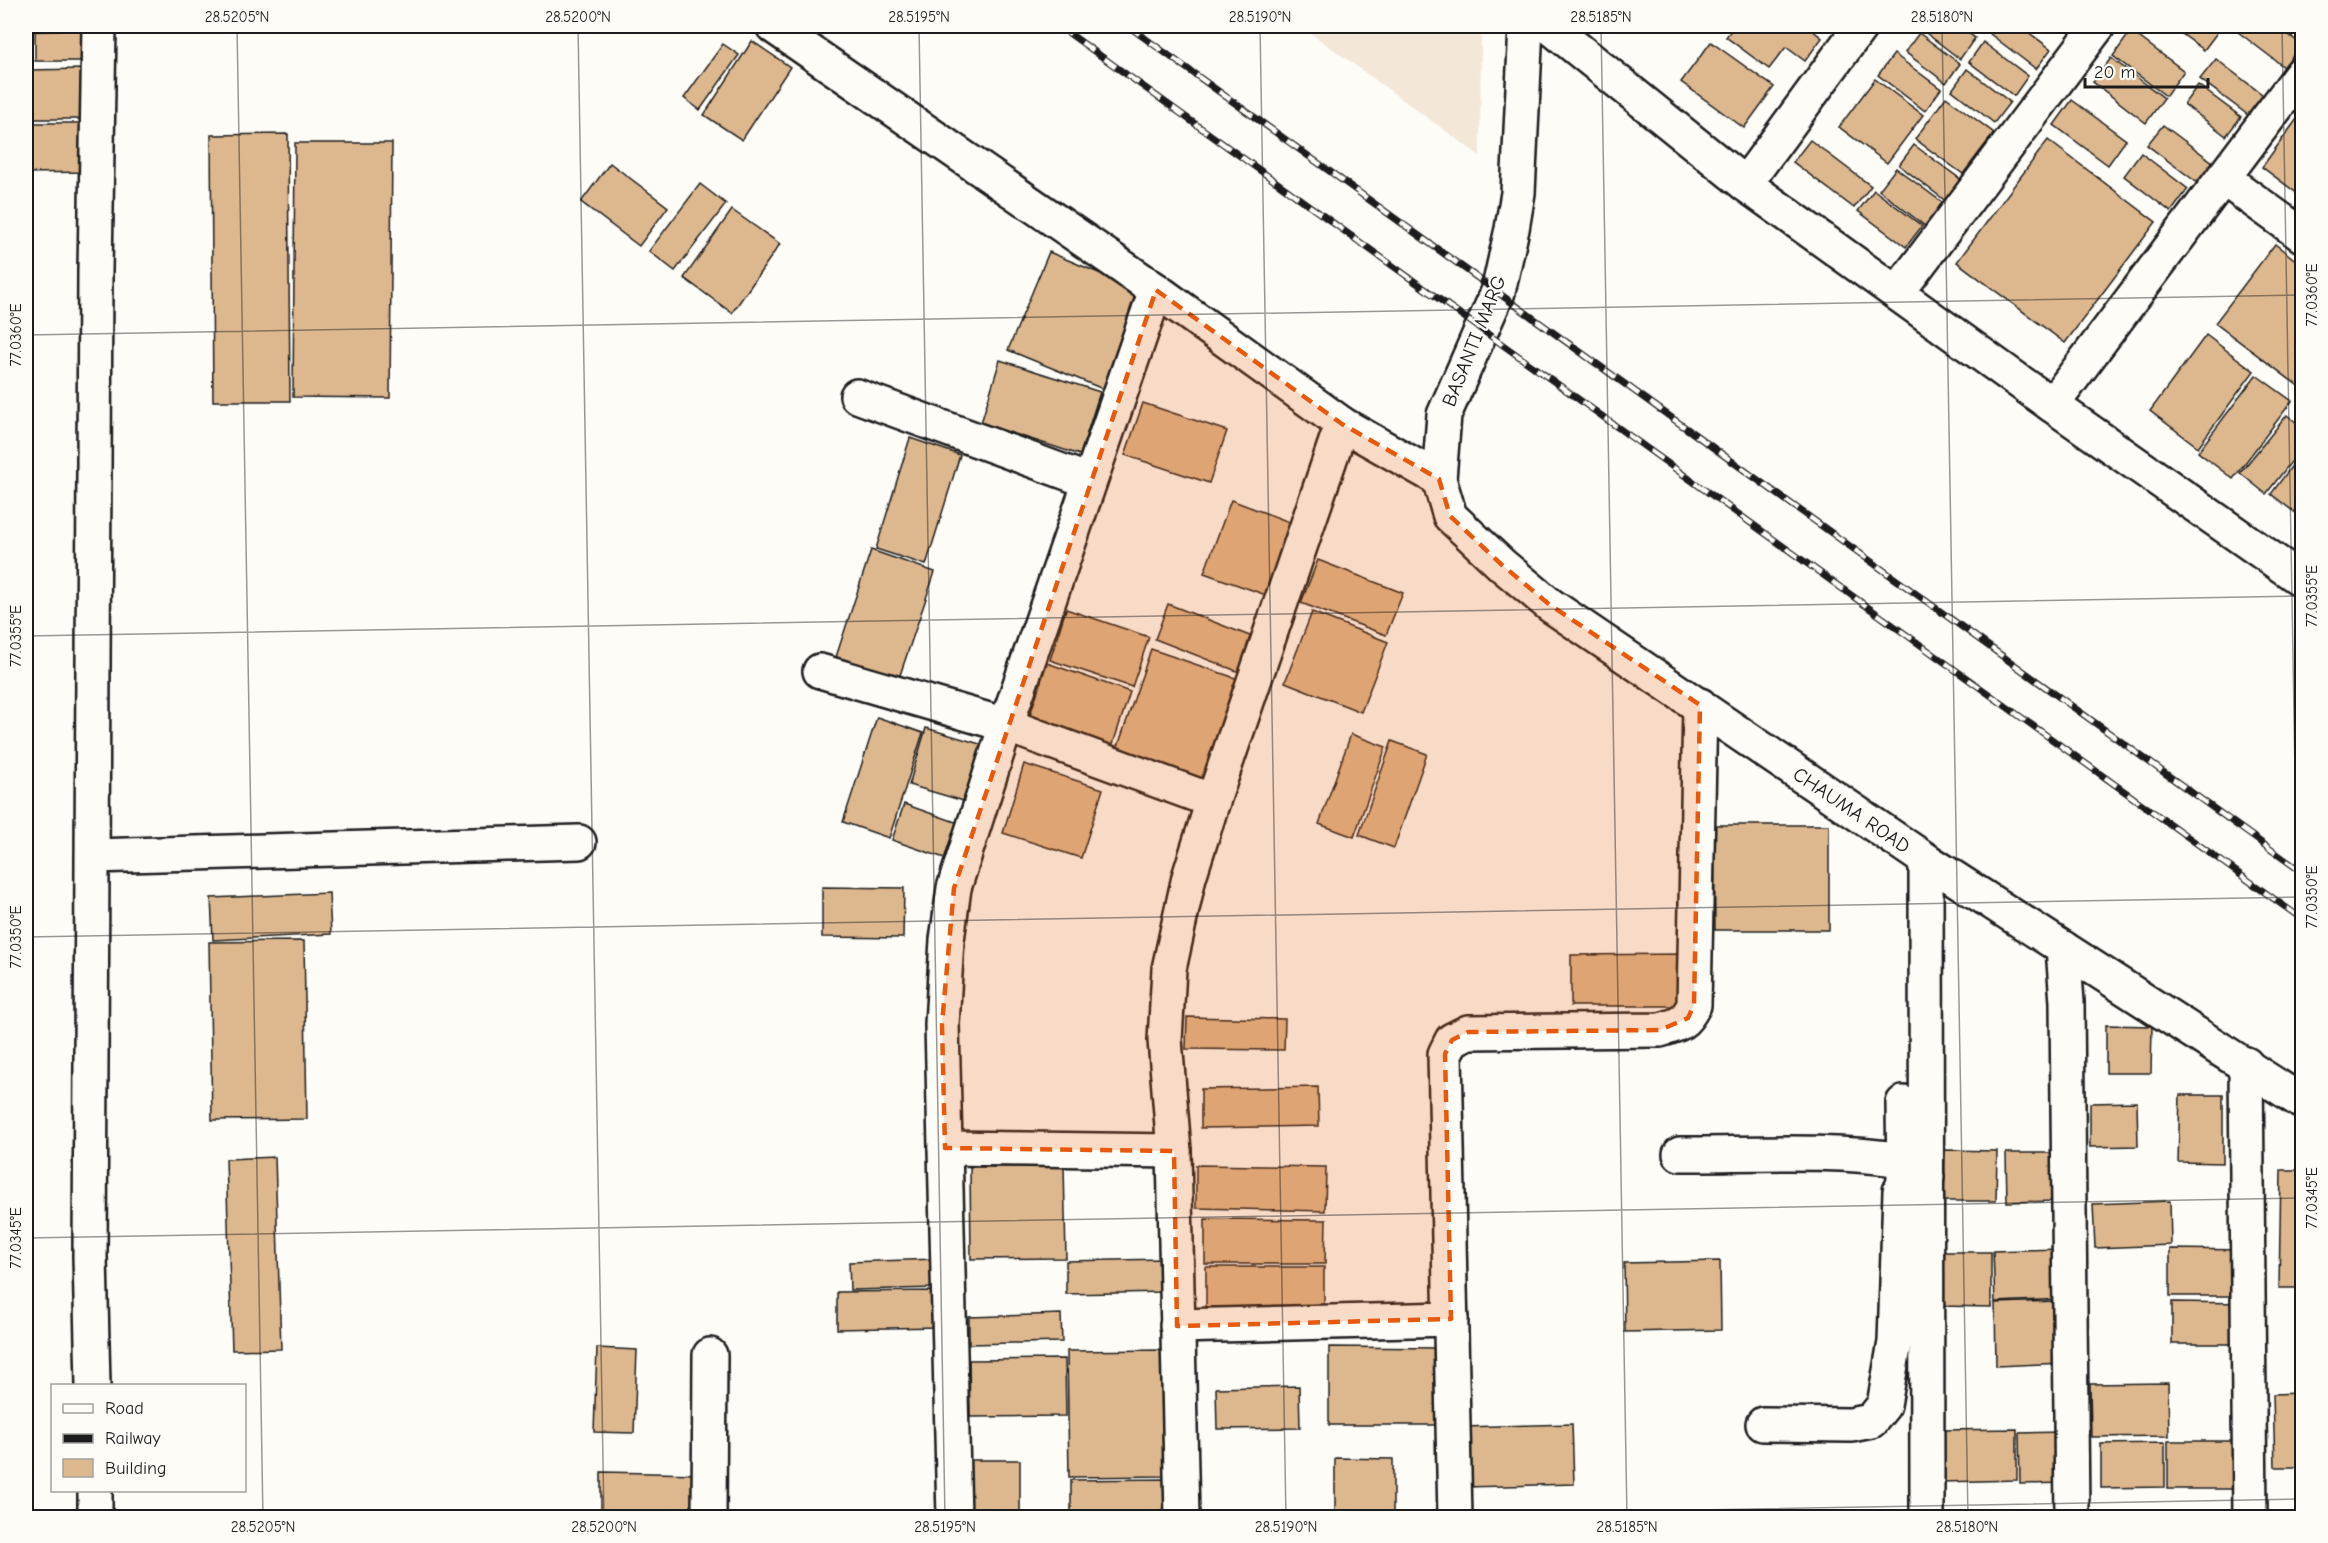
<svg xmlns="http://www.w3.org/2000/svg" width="2328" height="1543" viewBox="0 0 2328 1543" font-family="'Comic Neue',sans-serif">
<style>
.built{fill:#f3e7d8}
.building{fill:#ddb78e;stroke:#1c1c1c;stroke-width:1.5}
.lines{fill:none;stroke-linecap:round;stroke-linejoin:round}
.minor-casing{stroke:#1c1c1c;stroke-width:38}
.minor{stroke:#fdfcf7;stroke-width:33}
.rail-casing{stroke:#1c1c1c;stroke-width:7}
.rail{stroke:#fdfcf7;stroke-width:4.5;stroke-dasharray:14;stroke-linecap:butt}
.marked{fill:#e8590c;fill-opacity:0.2;stroke:#e8590c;stroke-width:4.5;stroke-dasharray:12 8;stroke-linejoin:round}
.ticks{fill:none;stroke:#1c1c1c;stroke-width:1.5;stroke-opacity:0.45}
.labels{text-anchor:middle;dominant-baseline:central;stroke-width:4.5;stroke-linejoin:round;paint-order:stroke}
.street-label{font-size:20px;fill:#1c1c1c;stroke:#fdfcf7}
.neatline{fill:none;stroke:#1c1c1c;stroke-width:2}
.ticks-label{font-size:15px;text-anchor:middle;fill:#1c1c1c}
</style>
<rect width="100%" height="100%" fill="#fdfcf7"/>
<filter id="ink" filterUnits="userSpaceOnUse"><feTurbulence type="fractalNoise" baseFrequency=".0167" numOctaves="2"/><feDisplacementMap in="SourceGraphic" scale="12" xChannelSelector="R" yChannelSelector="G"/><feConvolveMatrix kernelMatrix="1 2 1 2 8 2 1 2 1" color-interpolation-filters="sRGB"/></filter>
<g filter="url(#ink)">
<path class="built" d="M 1301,26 L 1481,26 L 1480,156 Z"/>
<g class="building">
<rect x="35" y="26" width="57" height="35"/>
<path d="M 1734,26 L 1807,26 L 1822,38 L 1805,61 L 1786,47 L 1769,69 L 1726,37 Z"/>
<path d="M 1997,26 L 2020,26 L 2051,49 L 2036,69 L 1990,34 Z"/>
<path d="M 2171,26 L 2222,26 L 2204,50 Z"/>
<path d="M 2243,26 L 2277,26 L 2301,44 L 2284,67 L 2238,32 Z"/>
<path d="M 1918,27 L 1959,26 L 1975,38 L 1960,59 Z"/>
<path d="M 2131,31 L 2184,71 L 2166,96 L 2113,56 Z"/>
<path d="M 1919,33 L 1960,64 L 1946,83 L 1905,52 Z"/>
<path d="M 752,41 L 790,67 L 742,140 L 704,115 Z"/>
<path d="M 1711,42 L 1774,87 L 1744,128 L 1681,82 Z"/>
<path d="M 1983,42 L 2028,76 L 2014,96 L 1969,62 Z"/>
<path d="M 723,44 L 739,55 L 700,110 L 684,98 Z"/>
<path d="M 1894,54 L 1941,89 L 1925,111 L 1878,75 Z"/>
<path d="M 2111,58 L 2164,98 L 2146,123 L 2093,82 Z"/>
<path d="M 2216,59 L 2263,95 L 2248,115 L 2200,79 Z"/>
<path d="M 87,69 L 87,119 L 26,119 L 26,70 Z"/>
<path d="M 1967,69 L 2010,102 L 1994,123 L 1952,90 Z"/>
<path d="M 1875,79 L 1923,115 L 1887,163 L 1839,127 Z"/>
<path d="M 2198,85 L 2241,117 L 2226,136 L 2184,104 Z"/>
<path d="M 1946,97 L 1994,133 L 1963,174 L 1915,139 Z"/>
<path d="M 2072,100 L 2126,140 L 2108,165 L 2054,125 Z"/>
<path d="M 2302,112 L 2302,197 L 2262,167 Z"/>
<path d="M 26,123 L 87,123 L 87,172 L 26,173 Z"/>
<path d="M 2163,125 L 2214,163 L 2199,184 L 2147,145 Z"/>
<path d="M 288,134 L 290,401 L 213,401 L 211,135 Z"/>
<path d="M 1810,140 L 1871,186 L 1854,208 L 1793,162 Z"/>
<path d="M 2048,140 L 2156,222 L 2065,343 L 1957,262 Z"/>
<path d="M 295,143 L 392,143 L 390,398 L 293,397 Z"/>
<path d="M 1914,145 L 1963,181 L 1947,202 L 1899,165 Z"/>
<path d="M 2141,153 L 2188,189 L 2171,212 L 2124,176 Z"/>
<path d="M 610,163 L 668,207 L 639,246 L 581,202 Z"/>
<path d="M 1896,168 L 1943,203 L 1925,226 L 1879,190 Z"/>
<path d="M 700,184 L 726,204 L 675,271 L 649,251 Z"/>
<path d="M 1874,190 L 1922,226 L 1906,247 L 1858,211 Z"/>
<path d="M 732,210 L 780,244 L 732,313 L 684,278 Z"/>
<path d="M 2275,244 L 2302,265 L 2301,388 L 2215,323 Z"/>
<path d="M 1049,252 L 1144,292 L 1103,389 L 1008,350 Z"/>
<path d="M 2206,335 L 2254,371 L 2198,447 L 2150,411 Z"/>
<path d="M 1000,360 L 1100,392 L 1080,455 L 981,423 Z"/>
<path d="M 2256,375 L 2292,401 L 2233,479 L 2198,452 Z"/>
<path d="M 1143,403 L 1227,431 L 1209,483 L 1125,455 Z"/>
<path d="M 2287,415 L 2302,427 L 2302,448 L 2266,494 L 2240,473 Z"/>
<path d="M 910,438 L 960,455 L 926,565 L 876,549 Z"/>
<path d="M 2302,452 L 2302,518 L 2271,494 Z"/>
<path d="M 1231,500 L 1292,523 L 1266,595 L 1204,573 Z"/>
<path d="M 871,550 L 935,572 L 898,681 L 835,660 Z"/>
<path d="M 1318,560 L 1403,593 L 1386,635 L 1301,603 Z"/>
<path d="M 1168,604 L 1260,640 L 1247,675 L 1155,639 Z"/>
<path d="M 1066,609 L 1149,637 L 1132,687 L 1050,660 Z"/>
<path d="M 1312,612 L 1388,642 L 1361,712 L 1285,682 Z"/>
<path d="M 1151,649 L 1244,681 L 1208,786 L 1115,755 Z"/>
<path d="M 1047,663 L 1130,692 L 1110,753 L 1027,724 Z"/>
<path d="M 877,717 L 923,733 L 889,838 L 843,822 Z"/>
<path d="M 926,728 L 990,747 L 974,804 L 909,785 Z"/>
<path d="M 1351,734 L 1386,747 L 1354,837 L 1319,824 Z"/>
<path d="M 1392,741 L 1427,754 L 1394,848 L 1359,835 Z"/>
<path d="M 1024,764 L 1103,789 L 1081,858 L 1003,833 Z"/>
<path d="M 904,804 L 964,825 L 953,861 L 892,840 Z"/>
<path d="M 1714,825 L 1829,825 L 1829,930 L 1715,930 Z"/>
<path d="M 822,887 L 904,888 L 903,938 L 822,937 Z"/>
<path d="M 329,893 L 331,934 L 213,940 L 211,898 Z"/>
<path d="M 304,941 L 307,1119 L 212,1120 L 209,942 Z"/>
<path d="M 1684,954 L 1684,1006 L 1571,1006 L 1571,955 Z"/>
<path d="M 1187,1017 L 1285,1019 L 1284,1050 L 1186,1049 Z"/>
<path d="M 2106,1025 L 2152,1026 L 2151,1073 L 2106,1073 Z"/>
<path d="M 1318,1087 L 1319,1126 L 1201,1128 L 1201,1089 Z"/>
<path d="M 2180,1095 L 2223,1095 L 2223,1163 L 2178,1162 Z"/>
<path d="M 2137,1102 L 2138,1146 L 2090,1147 L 2090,1103 Z"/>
<path d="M 1945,1150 L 1997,1151 L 1996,1201 L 1944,1201 Z"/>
<path d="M 2006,1153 L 2059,1153 L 2060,1201 L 2007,1202 Z"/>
<path d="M 275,1157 L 281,1349 L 232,1350 L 226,1159 Z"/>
<path d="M 1196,1165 L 1326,1167 L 1325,1211 L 1196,1208 Z"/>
<path d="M 1064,1166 L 1066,1258 L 971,1259 L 970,1167 Z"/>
<path d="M 2281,1170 L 2302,1170 L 2302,1288 L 2279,1288 Z"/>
<path d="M 2170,1201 L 2171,1245 L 2095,1248 L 2093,1204 Z"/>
<path d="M 1205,1219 L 1326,1220 L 1325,1264 L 1205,1264 Z"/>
<path d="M 2060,1249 L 2063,1299 L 1995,1302 L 1993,1251 Z"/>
<path d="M 2170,1249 L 2247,1250 L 2247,1296 L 2170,1296 Z"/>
<path d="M 1940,1252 L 1991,1252 L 1991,1307 L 1940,1306 Z"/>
<path d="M 936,1259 L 937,1288 L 850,1290 L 849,1262 Z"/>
<path d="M 1164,1259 L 1165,1292 L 1066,1294 L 1066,1261 Z"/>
<path d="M 1720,1261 L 1721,1330 L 1625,1332 L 1624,1263 Z"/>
<rect x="1206" y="1267" width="118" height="40"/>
<path d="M 938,1291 L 938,1327 L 837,1329 L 837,1292 Z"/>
<path d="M 2061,1301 L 2063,1363 L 1996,1366 L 1995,1303 Z"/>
<path d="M 2172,1302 L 2245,1303 L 2244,1344 L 2172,1344 Z"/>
<path d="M 1061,1314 L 1062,1342 L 969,1344 L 969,1317 Z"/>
<path d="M 1329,1347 L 1440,1348 L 1440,1425 L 1329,1425 Z"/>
<path d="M 597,1348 L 637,1350 L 634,1433 L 594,1432 Z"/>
<path d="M 1166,1350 L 1168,1476 L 1069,1477 L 1067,1351 Z"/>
<path d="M 1065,1359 L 1066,1416 L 970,1417 L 969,1360 Z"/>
<path d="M 2168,1383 L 2169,1436 L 2091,1437 L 2090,1384 Z"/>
<path d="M 1299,1386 L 1300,1428 L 1217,1429 L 1216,1388 Z"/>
<path d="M 2302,1393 L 2302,1467 L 2275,1467 L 2273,1394 Z"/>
<path d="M 1572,1424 L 1574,1484 L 1465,1487 L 1464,1427 Z"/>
<path d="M 2017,1429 L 2017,1480 L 1942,1482 L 1941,1430 Z"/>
<path d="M 2064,1432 L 2064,1483 L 2020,1484 L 2019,1433 Z"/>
<rect x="2168" y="1441" width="78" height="48"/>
<path d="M 2165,1443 L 2165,1487 L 2101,1488 L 2101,1444 Z"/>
<path d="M 1335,1458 L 1393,1459 L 1393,1518 L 1335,1518 Z"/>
<rect x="965" y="1460" width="55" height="58"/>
<path d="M 601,1472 L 700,1474 L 699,1518 L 601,1518 Z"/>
<path d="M 1167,1479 L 1167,1518 L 1071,1518 L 1071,1480 Z"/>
</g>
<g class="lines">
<defs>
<g id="minor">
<path d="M 773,26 L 1156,290 L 1342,424 L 1439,479"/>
<path id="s1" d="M 1526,26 L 1518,193 L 1512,229 L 1498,292 L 1444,415 L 1439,479 L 1450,516 L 1502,565 L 1550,605 L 1926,860 L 2302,1102"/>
<path d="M 1549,26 L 1745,184 L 2052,405 L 2302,580"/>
<path d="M 2223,178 L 2302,235"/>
<path d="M 1745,184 L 1861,26"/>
<path d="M 1897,293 L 2098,26"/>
<path d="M 857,396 L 1089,481"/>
<path d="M 2052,405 L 2302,73"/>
<path d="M 820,671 L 1006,725 L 1213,801"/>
<path d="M 93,856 L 579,842"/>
<path d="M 1926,860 L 1927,1518"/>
<path d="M 2063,948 L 2067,1002 L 2072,1518"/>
<path d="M 2246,1064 L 2250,1518"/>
<path d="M 1903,1103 L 1904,1181"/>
<path d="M 945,1148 L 1174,1151"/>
<path d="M 1680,1154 C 1754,1154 1830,1149 1903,1160"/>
<path d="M 1177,1326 L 1451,1319"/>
<path d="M 93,1386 L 90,1256 L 95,271 L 99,26"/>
<path d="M 1763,1424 L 1851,1425 L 1871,1421 L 1884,1405 L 1895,1342 L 1900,1191 C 1906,1177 1912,1177 1927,1177"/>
<path d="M 95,1490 L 95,1518"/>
<path d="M 709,1518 L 710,1355"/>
<path d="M 954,1518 L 942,1024 L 947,940 L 954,888 L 1006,725 L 1156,290"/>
<path d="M 1182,1518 L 1174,1151 L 1165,1040 L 1169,969 L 1189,877 L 1213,801 L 1342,424"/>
<path d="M 1455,1518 L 1445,1054 L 1452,1040 L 1468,1032 L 1660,1030 C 1679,1025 1685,1023 1694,1005 L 1700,705"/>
</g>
</defs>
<use href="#minor" class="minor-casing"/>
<use href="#minor" class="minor"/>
<defs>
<g id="rail">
<path d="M 1059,26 L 2302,919"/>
<path d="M 1128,26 L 2302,872"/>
</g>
</defs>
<use href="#rail" class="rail-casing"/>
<use href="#rail" class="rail"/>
</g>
</g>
<path class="marked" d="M 1156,290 L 1342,424 L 1439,479 L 1450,516 L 1502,565 L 1550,605 L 1700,705 L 1694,1005 L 1688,1018 L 1660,1030 L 1468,1032 L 1452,1040 L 1445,1054 L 1451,1319 L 1177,1326 L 1174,1151 L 945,1148 L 942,1024 L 954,888 Z"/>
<path class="ticks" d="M 237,26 L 263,1518M 578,26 L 604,1518M 919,26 L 945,1518M 1260,26 L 1286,1518M 1601,26 L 1627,1518M 1942,26 L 1968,1518M 2282,26 L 2302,1175M 26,34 L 494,26M 26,335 L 2302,295M 26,636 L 2302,596M 26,937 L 2302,897M 26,1238 L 2302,1198M 1263,1518 L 2302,1499"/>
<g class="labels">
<g class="street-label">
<text transform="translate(1474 341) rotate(-68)">BASANTI MARG</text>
<text stroke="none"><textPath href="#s1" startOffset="1004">CHAUMA ROAD</textPath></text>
</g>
</g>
<rect width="2328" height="1543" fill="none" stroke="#fdfcf7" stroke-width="66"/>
<rect x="51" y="1384" width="195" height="108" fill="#fdfcf7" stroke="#a3a29f" stroke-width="1.5"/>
<rect x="63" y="1404" width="30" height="9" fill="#fdfcf7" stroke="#a3a29f" stroke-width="1.5"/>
<text x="105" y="1414" font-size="18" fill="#1c1c1c">Road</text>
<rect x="63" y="1434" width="30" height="9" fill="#1c1c1c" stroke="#a3a29f" stroke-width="1.5"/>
<text x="105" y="1444" font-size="18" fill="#1c1c1c">Railway</text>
<rect x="63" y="1459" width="30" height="18" fill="#ddb78e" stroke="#a3a29f" stroke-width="1.5"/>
<text x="105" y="1474" font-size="18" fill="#1c1c1c">Building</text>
<path d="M2085 78v9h123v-9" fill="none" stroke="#1c1c1c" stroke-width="3"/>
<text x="2094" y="78" font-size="18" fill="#1c1c1c" stroke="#fdfcf7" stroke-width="4.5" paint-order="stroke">20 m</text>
<rect x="33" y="33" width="2262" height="1477" class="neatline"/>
<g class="ticks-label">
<text x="237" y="22">28.5205°N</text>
<text x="578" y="22">28.5200°N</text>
<text x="919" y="22">28.5195°N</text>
<text x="1260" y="22">28.5190°N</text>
<text x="1601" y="22">28.5185°N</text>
<text x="1942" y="22">28.5180°N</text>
<text transform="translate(2312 295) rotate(-90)" y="5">77.0360°E</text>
<text transform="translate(16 335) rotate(-90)" y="5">77.0360°E</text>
<text transform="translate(2312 596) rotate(-90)" y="5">77.0355°E</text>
<text transform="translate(16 636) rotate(-90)" y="5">77.0355°E</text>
<text transform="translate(2312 897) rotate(-90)" y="5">77.0350°E</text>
<text transform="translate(16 937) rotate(-90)" y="5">77.0350°E</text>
<text transform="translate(2312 1198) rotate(-90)" y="5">77.0345°E</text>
<text transform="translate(16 1238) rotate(-90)" y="5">77.0345°E</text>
<text x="263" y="1532">28.5205°N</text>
<text x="604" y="1532">28.5200°N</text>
<text x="945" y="1532">28.5195°N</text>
<text x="1286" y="1532">28.5190°N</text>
<text x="1627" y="1532">28.5185°N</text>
<text x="1967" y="1532">28.5180°N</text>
</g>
</svg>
